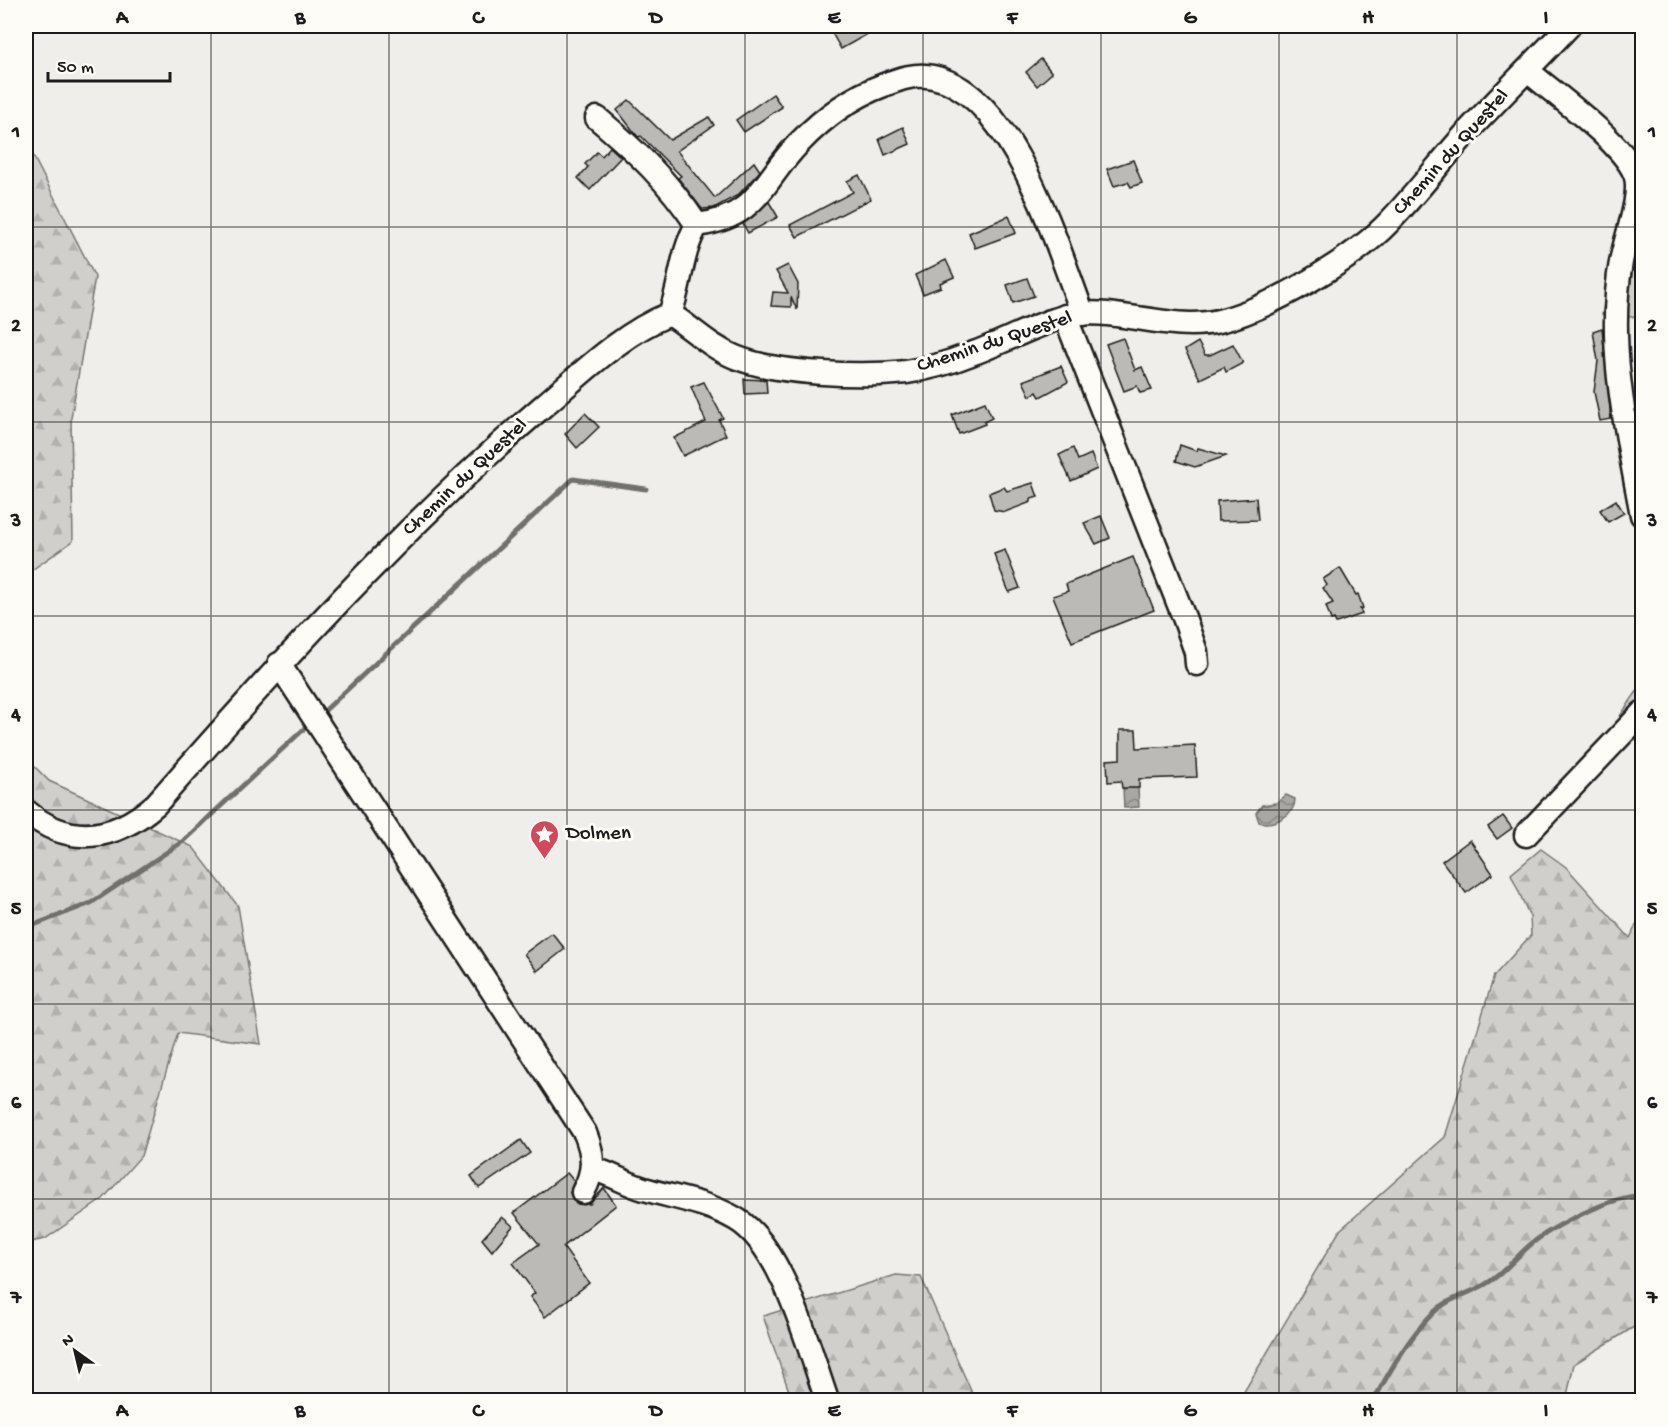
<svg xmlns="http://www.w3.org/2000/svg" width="1668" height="1426" viewBox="0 0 1668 1426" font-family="'Gochi Hand',sans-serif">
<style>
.forest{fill:url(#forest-firs);stroke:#767674;stroke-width:1.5}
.water{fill:url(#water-waves);stroke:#706f6d;stroke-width:1.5}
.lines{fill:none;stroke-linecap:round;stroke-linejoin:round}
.stream{stroke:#706f6d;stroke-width:5}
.building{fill:#bbbab6;stroke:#1c1c1c;stroke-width:1.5}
.minor-casing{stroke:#1c1c1c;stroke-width:27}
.minor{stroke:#fdfcf7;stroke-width:22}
.grid{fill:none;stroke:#1c1c1c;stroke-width:1.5;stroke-opacity:0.55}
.labels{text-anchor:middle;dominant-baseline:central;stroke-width:6;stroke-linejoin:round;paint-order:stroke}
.street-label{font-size:21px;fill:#1c1c1c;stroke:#fdfcf7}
.poi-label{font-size:21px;fill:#1c1c1c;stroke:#fdfcf7;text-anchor:start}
.neatline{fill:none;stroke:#1c1c1c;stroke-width:2}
.grid-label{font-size:20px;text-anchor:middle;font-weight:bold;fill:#1c1c1c}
</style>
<defs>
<pattern id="forest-firs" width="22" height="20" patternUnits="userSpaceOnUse" patternTransform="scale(1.5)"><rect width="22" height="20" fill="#d0cfcc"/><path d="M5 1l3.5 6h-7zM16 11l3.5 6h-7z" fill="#b2b1af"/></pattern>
<pattern id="water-waves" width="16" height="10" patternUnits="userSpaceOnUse" patternTransform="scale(1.5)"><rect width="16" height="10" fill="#a8a7a3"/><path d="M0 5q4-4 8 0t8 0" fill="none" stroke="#888784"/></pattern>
</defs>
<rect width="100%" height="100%" fill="#f0eeea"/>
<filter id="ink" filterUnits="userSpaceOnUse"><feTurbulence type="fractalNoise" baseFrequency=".0167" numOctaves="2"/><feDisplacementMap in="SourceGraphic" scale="12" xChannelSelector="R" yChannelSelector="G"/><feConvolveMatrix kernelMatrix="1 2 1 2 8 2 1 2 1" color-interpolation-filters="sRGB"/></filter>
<g filter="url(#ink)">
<g class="forest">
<path d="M 26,142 L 95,277 L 71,418 L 73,541 L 26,574 Z"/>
<path d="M 1642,186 L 1642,318 L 1602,314 L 1617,239 Z"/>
<path d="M 1642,684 L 1642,748 L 1620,716 Z"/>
<path d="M 26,758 L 49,781 L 193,847 L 238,906 L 261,1044 L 178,1033 L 141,1156 L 103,1199 L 45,1239 L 26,1243 Z"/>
<path d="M 1541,849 L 1566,867 L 1630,938 L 1642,912 L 1642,1322 L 1574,1364 L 1566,1400 L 1239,1400 L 1340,1230 L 1445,1137 L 1494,976 L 1531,935 L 1530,917 L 1511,874 Z"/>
<path d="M 896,1275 L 921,1277 L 975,1400 L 792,1400 L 763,1316 Z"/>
</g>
<g class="water">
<path d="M 1123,788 L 1138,788 L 1139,807 L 1124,808 Z"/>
<path d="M 1286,795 L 1295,799 C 1295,816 1273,826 1259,822 L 1256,813 L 1262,805 L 1276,803 Z"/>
</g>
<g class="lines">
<g class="stream">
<path d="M 1642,285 L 1640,293 L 1642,298"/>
<path d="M 320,715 L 573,479 L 646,489"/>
<path d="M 26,928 L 91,903 L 182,842 L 304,729"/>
<path d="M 1374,1400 C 1390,1370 1409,1337 1433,1313 C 1449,1297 1471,1294 1489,1282 C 1505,1272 1516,1257 1530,1245 C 1551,1227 1615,1194 1642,1196"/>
</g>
</g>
<g class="building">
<path d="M 828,26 L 882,26 L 841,49 Z"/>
<path d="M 1041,59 L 1052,73 L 1037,86 L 1026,72 Z"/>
<path d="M 773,94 L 782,107 L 744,132 L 736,120 Z"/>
<path d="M 629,100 L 670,140 L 709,117 L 714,125 L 677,151 L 715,198 L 754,162 L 760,171 L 738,195 L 714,208 L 702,209 L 678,178 L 681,176 L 641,136 L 638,137 L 617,110 Z"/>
<path d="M 903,127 L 910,144 L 885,155 L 879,139 Z"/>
<path d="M 610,147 L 621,157 L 590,190 L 578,178 L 588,167 L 585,164 L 597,152 L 602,156 Z"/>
<path d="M 1133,160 L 1142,183 L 1131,187 L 1128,182 L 1114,186 L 1107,169 Z"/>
<path d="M 859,175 L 871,199 L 797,237 L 790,225 L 853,192 L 847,181 Z"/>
<path d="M 769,202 L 778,217 L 748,233 L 743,224 Z"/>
<path d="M 1009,216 L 1016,233 L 975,248 L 969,233 Z"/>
<path d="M 946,260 L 954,277 L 940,283 L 941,287 L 923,294 L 915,275 Z"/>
<path d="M 788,265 L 798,284 L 797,310 L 791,297 L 791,307 L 771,306 L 773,292 L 788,293 L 776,271 Z"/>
<path d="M 1027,278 L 1034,296 L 1013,303 L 1007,285 Z"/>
<path d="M 1602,328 L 1611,419 L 1600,421 L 1594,392 L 1598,361 L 1593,331 Z"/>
<path d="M 1123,338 L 1135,370 L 1142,367 L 1152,390 L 1140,393 L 1137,386 L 1124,391 L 1106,344 Z"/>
<path d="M 1198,342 L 1205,355 L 1210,355 L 1233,344 L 1243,363 L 1226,372 L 1224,367 L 1200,379 L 1185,350 Z"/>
<path d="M 1061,366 L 1068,382 L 1040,397 L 1037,392 L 1030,396 L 1023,381 Z"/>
<path d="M 744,379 L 766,380 L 767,393 L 745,394 Z"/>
<path d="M 704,382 L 723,418 L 719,420 L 726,435 L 683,456 L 674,438 L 706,422 L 691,387 Z"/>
<path d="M 985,402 L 992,418 L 984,422 L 985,424 L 959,434 L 952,415 Z"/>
<path d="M 585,413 L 599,427 L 577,448 L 565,434 Z"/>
<path d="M 1180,445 L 1197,451 L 1198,448 L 1226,456 L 1195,467 L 1176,461 Z"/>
<path d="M 1073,448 L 1078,460 L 1091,454 L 1097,469 L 1071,481 L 1059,455 Z"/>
<path d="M 1033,483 L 1038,497 L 1031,499 L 1031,502 L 1005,512 L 994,510 L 989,493 L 1004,487 L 1007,491 Z"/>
<path d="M 1256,498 L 1258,520 L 1218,521 L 1217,501 Z"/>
<path d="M 1616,500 L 1624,513 L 1608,522 L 1600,510 Z"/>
<path d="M 1101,516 L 1110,538 L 1096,544 L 1084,523 Z"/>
<path d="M 1005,550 L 1020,588 L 1009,592 L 994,554 Z"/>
<path d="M 1133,557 L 1154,610 L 1072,642 L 1053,596 L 1068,591 L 1066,584 Z"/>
<path d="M 1340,568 L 1356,595 L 1358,594 L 1363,608 L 1360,609 L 1362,614 L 1336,623 L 1334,619 L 1331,620 L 1326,606 L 1333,603 L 1323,588 L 1327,585 L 1323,579 Z"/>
<path d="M 1120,730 L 1136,730 L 1137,748 L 1195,745 L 1197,777 L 1139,779 L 1139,788 L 1122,788 L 1121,781 L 1108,782 L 1107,760 L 1120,759 Z"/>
<path d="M 1503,816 L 1512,828 L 1497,839 L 1488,827 Z"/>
<path d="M 1470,840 L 1493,874 L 1466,893 L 1442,861 Z"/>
<path d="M 552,933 L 565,949 L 537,971 L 524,954 Z"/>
<path d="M 521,1140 L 530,1153 L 479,1188 L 471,1176 Z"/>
<path d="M 567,1173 L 574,1181 L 570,1193 L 576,1204 L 590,1204 L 604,1188 L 616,1205 L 563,1247 L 589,1283 L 545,1317 L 530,1297 L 535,1293 L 513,1263 L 539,1244 L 514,1213 Z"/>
<path d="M 502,1217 L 513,1226 L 492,1251 L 482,1239 Z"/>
</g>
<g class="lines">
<defs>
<g id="minor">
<path d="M 1528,71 C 1556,95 1622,142 1635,174 C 1643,194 1625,239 1621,262 C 1606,345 1627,434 1642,515"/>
<path d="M 597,118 C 637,152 668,181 697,225"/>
<path d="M 697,225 C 759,217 762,181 799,143 C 823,118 851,97 884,85 C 899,79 916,73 933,77 C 1013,93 1057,247 1083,314"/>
<path d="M 670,314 C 692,328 710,347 735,357 C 776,374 861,377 906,372 C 928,369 951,362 971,354 C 1002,343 1032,326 1063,317 C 1110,303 1166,333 1219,321 C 1269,309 1354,259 1389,222 C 1417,193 1441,161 1468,131 C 1501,96 1536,61 1569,26"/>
<path d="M 1065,316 L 1185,620 L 1196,652 L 1197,664"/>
<path d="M 279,664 L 585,1133 C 594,1155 595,1171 583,1192"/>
<path d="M 26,811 C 70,848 115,840 156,804 C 278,665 402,528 542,407 C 581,374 622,333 670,314 C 681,285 681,252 697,225"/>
<path d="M 1526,835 L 1642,713"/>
<path d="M 593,1169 C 610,1173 626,1184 644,1189 C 675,1198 707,1202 736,1219 C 783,1246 809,1350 827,1400"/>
</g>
</defs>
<use href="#minor" class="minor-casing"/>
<use href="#minor" class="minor"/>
</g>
</g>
<path class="grid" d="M 211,26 L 211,1400M 389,26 L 389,1400M 567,26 L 567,1400M 745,26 L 745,1400M 923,26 L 923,1400M 1101,26 L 1101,1400M 1279,26 L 1279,1400M 1457,26 L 1457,1400M 26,227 L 1642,227M 26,422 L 1642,422M 26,616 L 1642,616M 26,810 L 1642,810M 26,1004 L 1642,1004M 26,1199 L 1642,1199"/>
<defs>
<symbol id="sight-pin" viewBox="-11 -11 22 30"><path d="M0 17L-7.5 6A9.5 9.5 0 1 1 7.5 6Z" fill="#d1495b" stroke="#fdfcf7"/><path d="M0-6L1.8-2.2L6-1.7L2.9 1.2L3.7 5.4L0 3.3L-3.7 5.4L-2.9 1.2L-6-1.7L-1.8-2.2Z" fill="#fff"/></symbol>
</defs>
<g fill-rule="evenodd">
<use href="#sight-pin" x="528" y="818" width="33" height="45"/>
</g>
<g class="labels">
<g class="street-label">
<text transform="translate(1452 153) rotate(-48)">Chemin du Questel</text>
<text transform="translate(995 343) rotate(-18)">Chemin du Questel</text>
<text transform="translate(466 478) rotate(-43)">Chemin du Questel</text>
</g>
<g class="poi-label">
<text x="566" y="834">Dolmen</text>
</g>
</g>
<rect width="1668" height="1426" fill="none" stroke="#fdfcf7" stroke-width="66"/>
<g transform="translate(75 1351) rotate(326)" stroke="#fdfcf7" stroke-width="4.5" paint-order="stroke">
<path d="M0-4.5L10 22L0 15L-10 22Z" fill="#1c1c1c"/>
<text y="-9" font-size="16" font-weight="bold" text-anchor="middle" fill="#1c1c1c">N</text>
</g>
<path d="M48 72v9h122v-9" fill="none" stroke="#1c1c1c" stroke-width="3"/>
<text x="57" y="72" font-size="18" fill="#1c1c1c" stroke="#fdfcf7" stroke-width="4.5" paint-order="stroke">50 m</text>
<rect x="33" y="33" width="1602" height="1360" class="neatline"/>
<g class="grid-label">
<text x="122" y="23">A</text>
<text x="300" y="23">B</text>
<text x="478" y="23">C</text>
<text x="656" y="23">D</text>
<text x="834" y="23">E</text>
<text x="1012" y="23">F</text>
<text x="1190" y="23">G</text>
<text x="1368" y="23">H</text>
<text x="1546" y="23">I</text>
<text x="16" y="137">1</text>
<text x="1652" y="137">1</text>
<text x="16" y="331">2</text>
<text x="1652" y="331">2</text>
<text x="16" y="526">3</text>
<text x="1652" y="526">3</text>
<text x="16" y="720">4</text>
<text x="1652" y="720">4</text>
<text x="16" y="914">5</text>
<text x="1652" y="914">5</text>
<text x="16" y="1108">6</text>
<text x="1652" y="1108">6</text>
<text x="16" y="1303">7</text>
<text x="1652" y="1303">7</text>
<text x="122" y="1416">A</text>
<text x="300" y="1416">B</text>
<text x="478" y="1416">C</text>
<text x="656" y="1416">D</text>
<text x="834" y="1416">E</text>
<text x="1012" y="1416">F</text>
<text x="1190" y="1416">G</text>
<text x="1368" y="1416">H</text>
<text x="1546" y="1416">I</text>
</g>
</svg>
